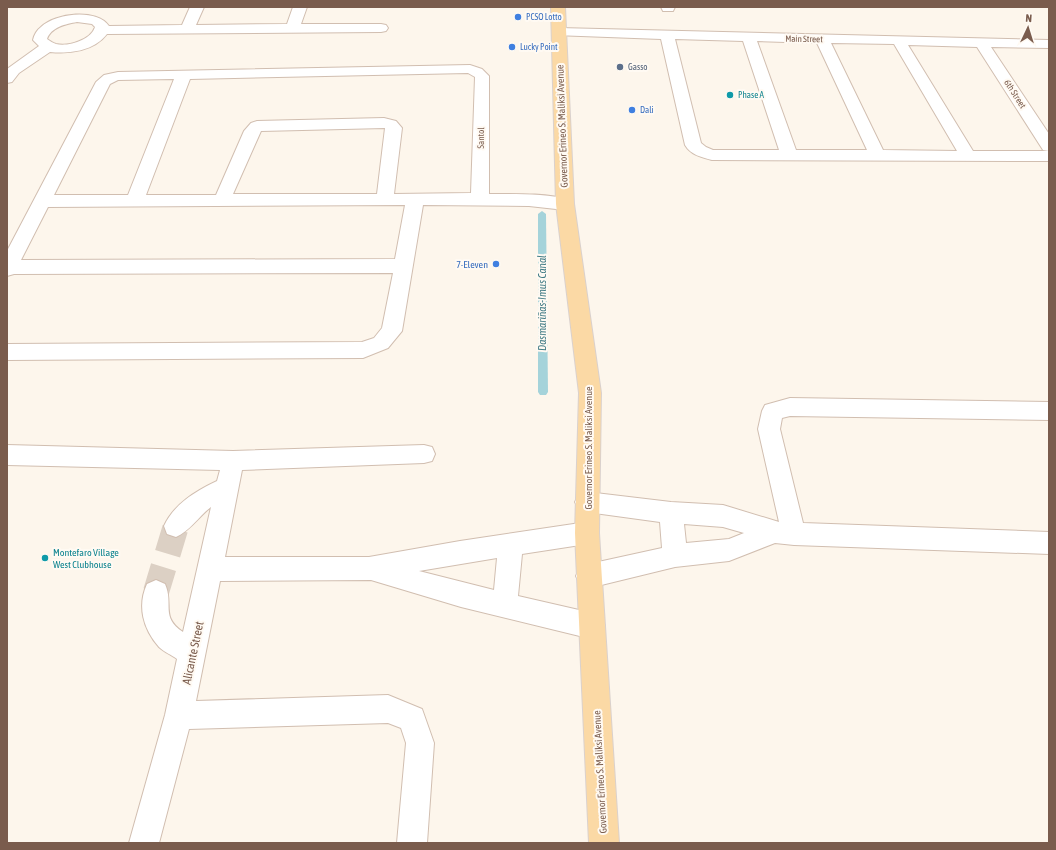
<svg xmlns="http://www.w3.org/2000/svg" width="1056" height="850" viewBox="0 0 1056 850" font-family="'Asap Condensed',sans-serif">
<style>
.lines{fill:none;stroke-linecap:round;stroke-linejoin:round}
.stream{fill:#a5d3da;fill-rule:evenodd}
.minor-tunnel{stroke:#dcd0c4;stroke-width:26;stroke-dasharray:26 14;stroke-linecap:butt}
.minor-casing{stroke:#d1beb0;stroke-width:2}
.major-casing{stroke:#dad1cd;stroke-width:2}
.minor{fill:#fff;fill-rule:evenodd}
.major{fill:#fbd9a5;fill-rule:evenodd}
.shop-dot{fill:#3f7fe0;stroke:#fffaf3;stroke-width:1.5}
.service-dot{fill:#5c6f8a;stroke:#fffaf3;stroke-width:1.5}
.culture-dot{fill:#0f9aa8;stroke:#fffaf3;stroke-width:1.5}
.labels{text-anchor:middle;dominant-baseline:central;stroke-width:4;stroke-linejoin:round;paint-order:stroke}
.far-shop-label{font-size:9px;fill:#366cbe;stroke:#fffaf3;text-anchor:start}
.far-street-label{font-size:9px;fill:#7a5c4d;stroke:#fffaf3}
.far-service-label{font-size:9px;fill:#4e5e75;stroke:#fffaf3;text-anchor:start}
.far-culture-label{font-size:9px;fill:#0d838f;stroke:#fffaf3;text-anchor:start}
.street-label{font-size:10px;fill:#7a5c4d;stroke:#fffaf3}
.shop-label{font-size:10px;fill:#366cbe;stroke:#fffaf3;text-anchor:end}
.culture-label{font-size:10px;fill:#0d838f;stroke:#fffaf3;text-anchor:start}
.water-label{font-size:11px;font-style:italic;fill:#437c86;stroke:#fffaf3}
.near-street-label{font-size:12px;fill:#7a5c4d;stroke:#fffaf3}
</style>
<rect width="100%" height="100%" fill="#fdf6ec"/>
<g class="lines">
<path class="stream" d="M 542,211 L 546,214 L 548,392 L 546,395 L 540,395 L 538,392 L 538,214 Z"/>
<path class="minor-tunnel" d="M 156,592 L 176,526"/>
<defs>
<g id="minor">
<path d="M 190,7 L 204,7 L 196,25 L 287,24 L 293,7 L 307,7 L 301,24 L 381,24 L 386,25 L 388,28 L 386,31 L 381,32 L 107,34 C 94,51 70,54 50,52 L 19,73 L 12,82 L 7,83 L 7,69 L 39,46 L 33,40 C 34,35 37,30 41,27 C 55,13 97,8 109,26 L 182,25 ZM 77,22 L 92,24 L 95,27 C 91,40 68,47 56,44 C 53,43 50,41 47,39 C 51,27 66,24 77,22 Z"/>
<path d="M 661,7 L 675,7 L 673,11 L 663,11 Z"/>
<path d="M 559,28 L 1049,40 L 1049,48 L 991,47 L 1049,134 L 1049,161 L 712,160 C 701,157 691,155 685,145 L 661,39 L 554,35 L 552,32 L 554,29 ZM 675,39 L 743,41 L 779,150 L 713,150 L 706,147 L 701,143 ZM 757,41 L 817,43 L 867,150 L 796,150 ZM 831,43 L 894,44 L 957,151 L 883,150 ZM 908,45 L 977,47 L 1043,150 L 1049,151 L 973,151 Z"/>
<path d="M 470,65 L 482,69 L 489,76 L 489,194 C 516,194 545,193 571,200 L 574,204 L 571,208 L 565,210 L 529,206 L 423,205 L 402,331 L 388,348 L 363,358 L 7,360 L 7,344 L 362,342 L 374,338 L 382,328 L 393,273 L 14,274 L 7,276 L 7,251 L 96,82 L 104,75 L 118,72 ZM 468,73 L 475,77 L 471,193 L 394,194 L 402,128 L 396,121 L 384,118 L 257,121 L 251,123 L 244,131 L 216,195 L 146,195 L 190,79 ZM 174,79 L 128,195 L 54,195 L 110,84 L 118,80 ZM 385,128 L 377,194 L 233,194 L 261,131 ZM 405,205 L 395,259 L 21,260 L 48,207 Z"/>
<path d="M 790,398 L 1049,402 L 1049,420 L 790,416 L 782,418 L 780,429 L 803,523 L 1049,532 L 1049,554 L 794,545 L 775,543 L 729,561 L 675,567 L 589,588 L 580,584 L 576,576 L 580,568 L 589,564 L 662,548 L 660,522 L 587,512 L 579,509 L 575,502 L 579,495 L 587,492 L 671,502 L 723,505 L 779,522 L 758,429 L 762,411 L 765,405 ZM 684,524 L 723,527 L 744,533 L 729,539 L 686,543 Z"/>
<path d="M 7,445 L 233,451 L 424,445 L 432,447 L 435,454 L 432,461 L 424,463 L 242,470 L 225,557 L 369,557 L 460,541 L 587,522 L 596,525 L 599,533 L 596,541 L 587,544 L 522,554 L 518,596 L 592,613 L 601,617 L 605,626 L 601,635 L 592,639 L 461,607 L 371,580 L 220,581 L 196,701 L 388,695 L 422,709 L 434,743 L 427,843 L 397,843 L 406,743 L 401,728 L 388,723 L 189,729 L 159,843 L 129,843 L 165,715 L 177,659 C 172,655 164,652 159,647 C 143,629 137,606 147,584 L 156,580 L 165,584 C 174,604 160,617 183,632 L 211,507 C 199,516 190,531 176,537 L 167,534 L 164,526 C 174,504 196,491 217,481 L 220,470 L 7,465 ZM 497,558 L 494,590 L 419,571 Z"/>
</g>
<path id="major" d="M 551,7 L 565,7 L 574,204 L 601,393 L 599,533 L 619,843 L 589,843 L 575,533 L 579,393 L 556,204 Z"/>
</defs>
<use href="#minor" class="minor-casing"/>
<use href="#major" class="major-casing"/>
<use href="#minor" class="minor"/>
<use href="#major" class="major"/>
</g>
<g class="shop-dot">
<circle cx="518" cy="17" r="4"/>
<circle cx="512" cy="47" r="4"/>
<circle cx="632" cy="110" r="4"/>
<circle cx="496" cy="264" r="4"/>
</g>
<circle class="service-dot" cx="620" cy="67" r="4"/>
<g class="culture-dot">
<circle cx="730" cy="95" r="4"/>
<circle cx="45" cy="558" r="4"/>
</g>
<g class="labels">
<g class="far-shop-label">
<text x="526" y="17">PCSO Lotto</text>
<text x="520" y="47">Lucky Point</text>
<text x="640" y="110">Dali</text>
</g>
<g class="far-street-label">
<text transform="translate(804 39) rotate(1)">Main Street</text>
<text transform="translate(1015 94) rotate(57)">6th Street</text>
<text transform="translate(481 138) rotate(-89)">Santol</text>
</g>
<g class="far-service-label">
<text x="628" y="67">Gasso</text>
</g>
<g class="far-culture-label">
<text x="738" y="95">Phase A</text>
</g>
<g class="street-label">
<text transform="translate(562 126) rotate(-92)">Governor Erineo S. Maliksi Avenue</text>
<text transform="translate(588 448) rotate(-90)">Governor Erineo S. Maliksi Avenue</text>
<text transform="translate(600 772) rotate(-93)">Governor Erineo S. Maliksi Avenue</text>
</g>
<g class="shop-label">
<text x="488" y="264">7-Eleven</text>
</g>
<g class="culture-label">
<text x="53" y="552">Montefaro Village<tspan x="53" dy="12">West Clubhouse</tspan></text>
</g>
<g class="water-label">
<text transform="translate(542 303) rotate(-90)">Dasmariñas-Imus Canal</text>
</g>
<g class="near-street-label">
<text transform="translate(193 653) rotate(-78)">Alicante Street</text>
</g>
</g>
<rect width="1056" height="850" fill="none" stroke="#7a5c4d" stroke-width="16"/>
<g transform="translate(1028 28) rotate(4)" stroke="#fffaf3" stroke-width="3" paint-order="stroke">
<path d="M0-3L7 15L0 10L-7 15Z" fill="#7a5c4d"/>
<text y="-6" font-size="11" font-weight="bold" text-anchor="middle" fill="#7a5c4d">N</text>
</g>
</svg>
